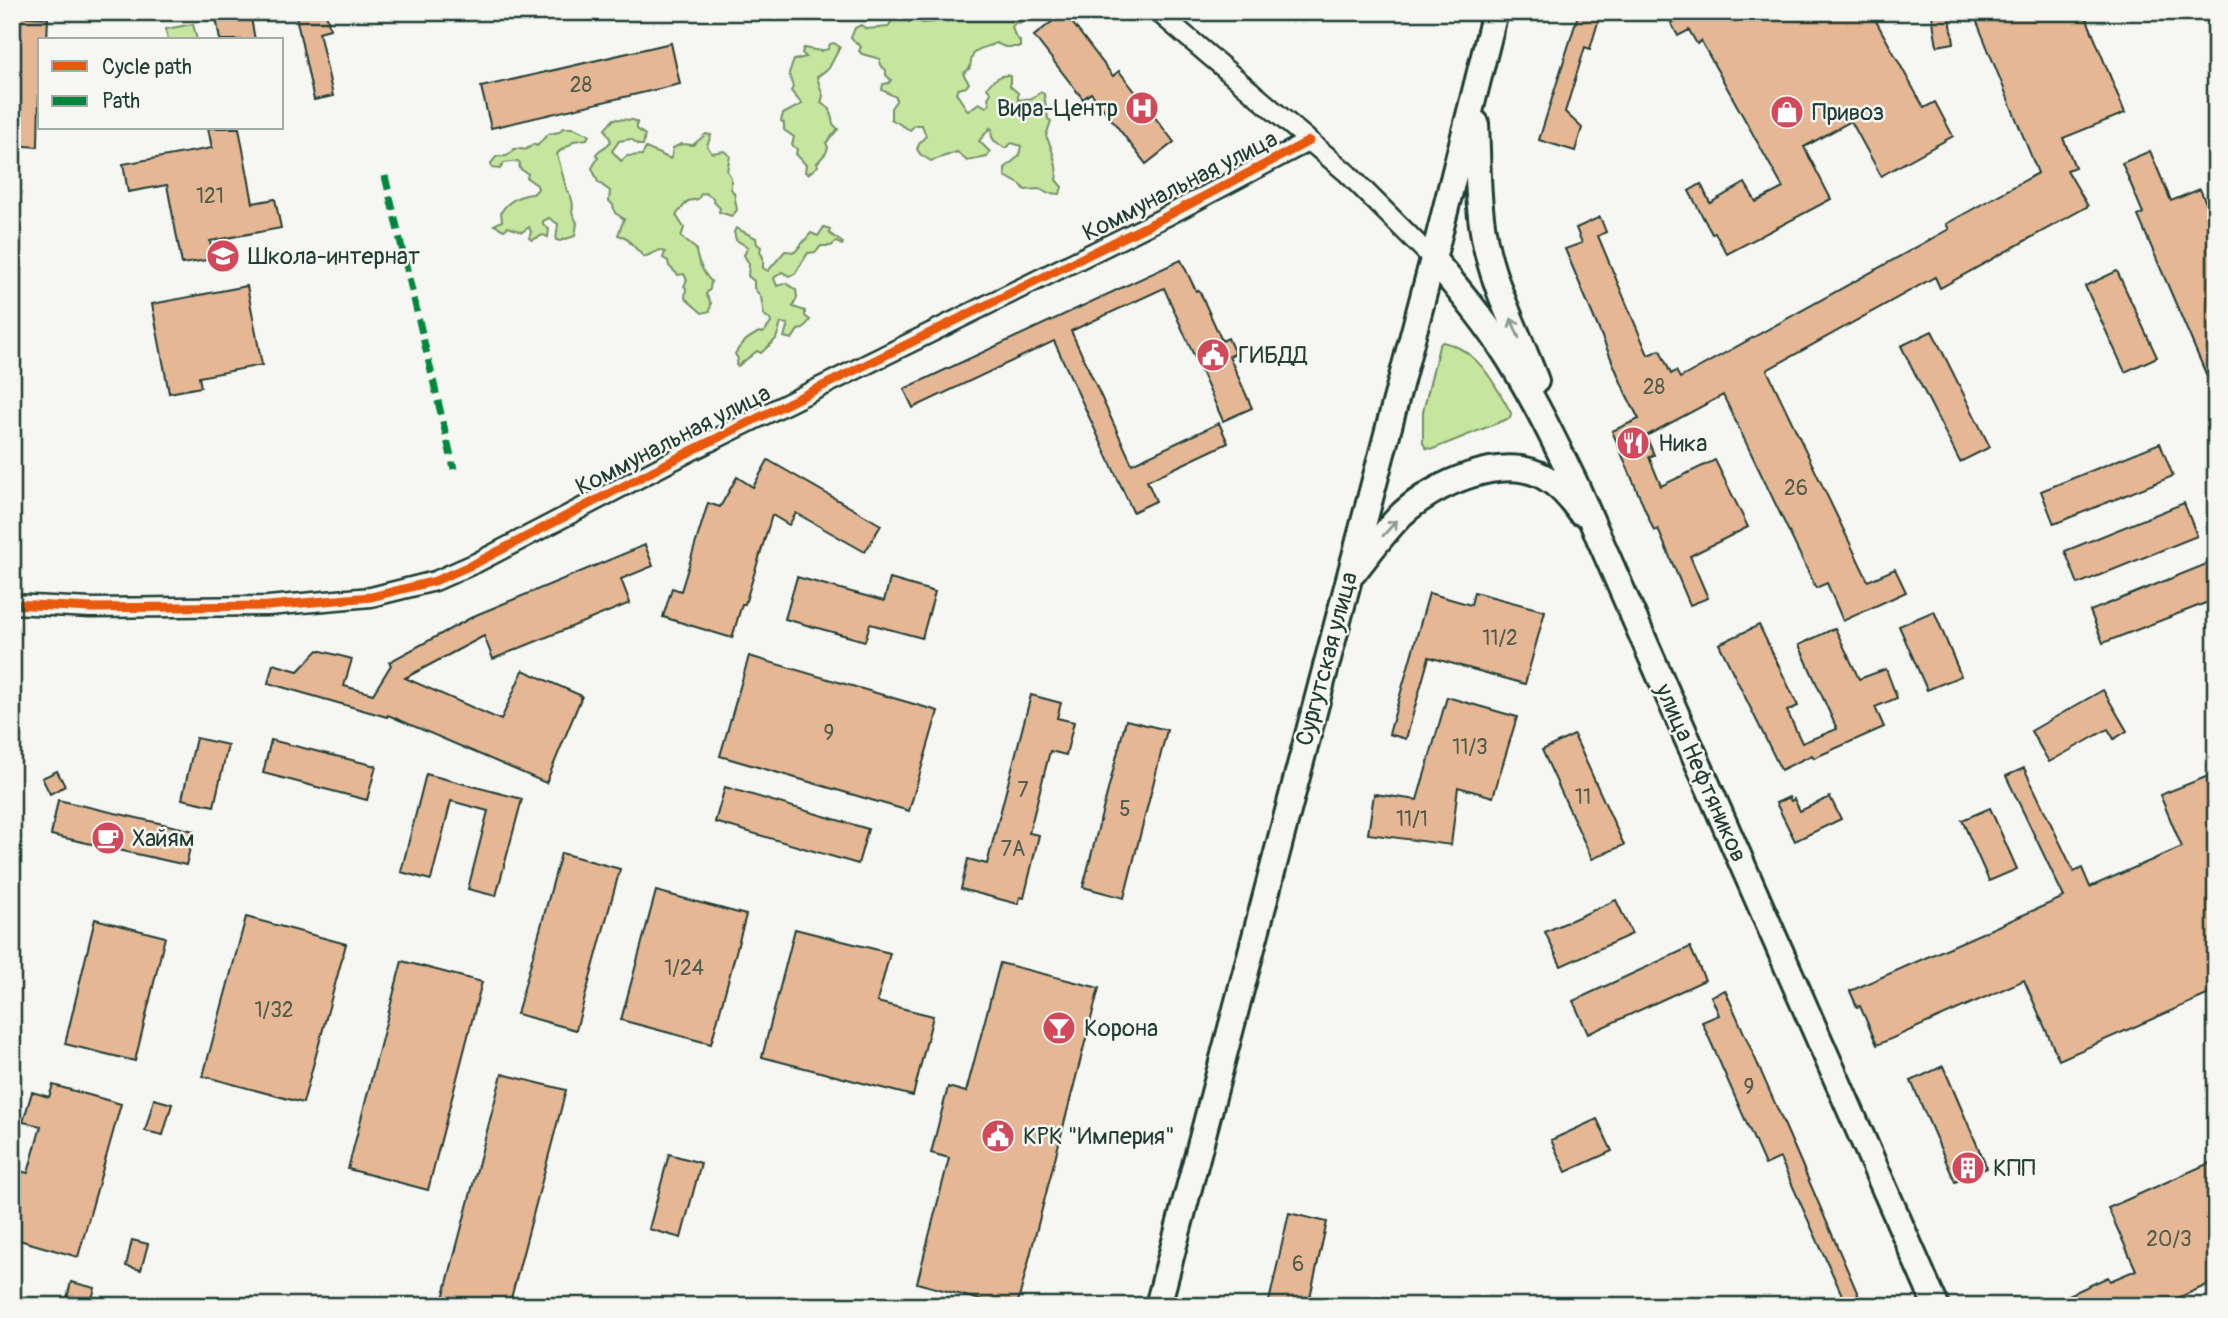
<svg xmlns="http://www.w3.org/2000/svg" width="2228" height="1318" viewBox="0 0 2228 1318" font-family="Pangolin,sans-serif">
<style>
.green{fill:#c6e59e;stroke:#729169;stroke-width:2}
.building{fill:#e5b795;stroke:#1f3d34;stroke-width:2}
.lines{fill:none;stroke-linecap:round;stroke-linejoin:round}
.street-casing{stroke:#1f3d34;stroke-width:23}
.secondary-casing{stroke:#1f3d34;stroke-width:30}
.street{stroke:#f6f6f2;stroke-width:18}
.secondary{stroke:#f6f6f2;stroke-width:24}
.quiet{stroke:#00873e;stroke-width:7;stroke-dasharray:14 7;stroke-linecap:butt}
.cycleway-casing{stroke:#f6f6f2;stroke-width:13}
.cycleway{stroke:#e8590c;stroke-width:9}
.oneway{stroke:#8a9a93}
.labels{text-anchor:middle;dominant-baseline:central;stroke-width:5;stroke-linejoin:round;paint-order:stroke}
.number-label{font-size:21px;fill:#505c4c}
.poi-label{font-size:24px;fill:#1f3d34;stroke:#f6f6f2;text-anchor:start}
.street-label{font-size:24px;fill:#1f3d34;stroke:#f6f6f2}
</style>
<rect width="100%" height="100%" fill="#f6f6f2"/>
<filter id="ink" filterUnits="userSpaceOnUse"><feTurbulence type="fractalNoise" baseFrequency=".0143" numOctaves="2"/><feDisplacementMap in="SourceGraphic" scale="14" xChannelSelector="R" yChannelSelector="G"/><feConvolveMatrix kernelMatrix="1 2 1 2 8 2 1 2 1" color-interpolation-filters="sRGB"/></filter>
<g filter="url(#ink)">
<g class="green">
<path d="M 897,12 L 905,12 L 905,20 L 909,22 L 913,19 L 922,23 L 935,22 L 937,17 L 934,12 L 1018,12 L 1019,17 L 1027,16 L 1025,21 L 1019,23 L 1016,22 L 1012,27 L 1015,36 L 1020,41 L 1020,47 L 1005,47 L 996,43 C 980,51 972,45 970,68 L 963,74 L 969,83 L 966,87 L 958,89 L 956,93 L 968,111 L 979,103 L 986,107 L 990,104 L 988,98 L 991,93 L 987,88 C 991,81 1002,73 1010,76 L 1010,86 L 1018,93 L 1018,100 L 1032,98 L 1041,92 L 1044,94 L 1048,119 L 1051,121 L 1046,136 C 1051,145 1059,169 1056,180 L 1062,187 L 1060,194 L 1047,193 L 1040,189 L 1025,190 L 1021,185 L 1005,176 L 1005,168 L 1019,156 L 1021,146 L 1012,143 L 1005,148 C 997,143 989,140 992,129 L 990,128 L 979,141 L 990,152 L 987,157 L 967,161 L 957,152 L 931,161 L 920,154 L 917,149 L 920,142 L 926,136 L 922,125 L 915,125 L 910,130 L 891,119 L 891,108 L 896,101 L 896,97 L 882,90 L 883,84 L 889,83 L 891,80 L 886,75 L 886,70 L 880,65 L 880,59 L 862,54 L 859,51 L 861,47 L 851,38 L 855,28 L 861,25 L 866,29 L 888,27 Z"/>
<path d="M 193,24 L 197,40 L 168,40 L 166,29 Z"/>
<path d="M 834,43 L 840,47 L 829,68 L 817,77 L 823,96 L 821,103 L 830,109 L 833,124 L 838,129 L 826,143 L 828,147 L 826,153 L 817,163 L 818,166 L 808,174 L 805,172 L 806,165 L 796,154 L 797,149 L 792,145 L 794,137 L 784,130 L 784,123 L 781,121 L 783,114 L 802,104 L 791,91 L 793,87 L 789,73 L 794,60 L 806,57 L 802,53 L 804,48 L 821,51 L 828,49 L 830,44 Z"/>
<path d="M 614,119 L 633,120 L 637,122 L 637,129 L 645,135 L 643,145 L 639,145 L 631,139 L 619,141 L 612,151 L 621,161 L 627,156 L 642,155 L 646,148 L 671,159 L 673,148 L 681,144 L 693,145 L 706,134 L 711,135 L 707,146 L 712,153 L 724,151 L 730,156 L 727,171 L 731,177 L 731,189 L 734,193 L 737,210 L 732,216 L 719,212 L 720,208 L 714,202 L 713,198 L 705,193 L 701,194 L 698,199 L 688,201 L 676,215 L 684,228 L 681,237 L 696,249 C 696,258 704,275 711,281 L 710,289 L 706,294 L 711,303 L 710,311 L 702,313 L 685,298 L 686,288 L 684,286 L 687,280 L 684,274 L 678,275 L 669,266 L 668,261 L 663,258 L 665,252 L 660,250 L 644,257 L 625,237 L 618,235 L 624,219 L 615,213 L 613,205 L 609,201 L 610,191 L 598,182 L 592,168 L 598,158 L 596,154 C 600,148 607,148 611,141 L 605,129 Z"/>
<path d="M 563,128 L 574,128 L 589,135 L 587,139 L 574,141 C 569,148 562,147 557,154 L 567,191 C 572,195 574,206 572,212 L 577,223 L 575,236 L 560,241 L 556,240 L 558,224 L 549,218 L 543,221 L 543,225 L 549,229 L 548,237 L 543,235 L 532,240 L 529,238 L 531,232 L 529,227 L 522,232 L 508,227 L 504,230 L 494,225 L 502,221 L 501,212 C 509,200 519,195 533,194 L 538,189 L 537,185 L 527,178 L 528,174 L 519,168 L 520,163 L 518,161 L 504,163 L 500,169 L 492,168 L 491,163 L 497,156 C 506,157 509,156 514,149 C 524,147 523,154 533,144 L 537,146 L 548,134 L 559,132 Z"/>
<path d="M 824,227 L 830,229 L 829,233 L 843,243 L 842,245 L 836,242 L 831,246 L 821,246 L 816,252 L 808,253 L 795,274 L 789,276 L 782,272 L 774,278 L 777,286 L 786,283 L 796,290 L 797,297 L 793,307 L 805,311 L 805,316 L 810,320 L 803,329 L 798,330 L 792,339 L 784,337 L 788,324 L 781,323 L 776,339 L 761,353 L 757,351 L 738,366 L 736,365 L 738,359 L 735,354 C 741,343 748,338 759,332 L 763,333 L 771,323 L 770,319 L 764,315 L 761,297 L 754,288 L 754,281 L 748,276 L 749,264 L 744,255 L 748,247 L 736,240 L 734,232 L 736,228 L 756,238 L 757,244 L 761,247 L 760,252 L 763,257 L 763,268 L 768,271 L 785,251 L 795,252 L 811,233 L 818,236 Z"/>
<path d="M 1442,342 C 1478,349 1495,384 1511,413 L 1510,418 L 1433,449 L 1426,448 L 1423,443 L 1423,412 L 1439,346 Z"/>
</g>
<g class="building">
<path d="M 215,12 L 250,12 L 255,40 L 220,40 Z"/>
<path d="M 295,12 L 326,12 L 330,29 L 319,32 L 333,96 L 314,100 Z"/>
<path d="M 1064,12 L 1113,76 L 1119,71 L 1174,142 L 1146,164 L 1091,93 L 1083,99 L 1034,36 Z"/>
<path d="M 1579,12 L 1601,12 L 1590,49 L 1585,47 L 1565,112 L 1582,128 L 1575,151 L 1539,140 Z"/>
<path d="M 1691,12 L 1871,12 L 1924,108 L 1935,102 L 1953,136 L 1881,176 L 1851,121 L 1804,147 L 1831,199 L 1727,254 L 1715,233 L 1712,234 L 1689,191 L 1701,184 L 1710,203 L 1745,183 L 1756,202 L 1783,188 L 1701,41 L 1697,44 L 1689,30 L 1678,36 L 1671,23 Z"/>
<path d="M 1949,12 L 1954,43 L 1937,46 L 1932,15 Z"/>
<path d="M 1973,12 L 2084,12 L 2125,113 L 2063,138 L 2075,167 L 2067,170 L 2088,206 L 1940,288 L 1935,277 L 1767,370 L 1868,581 L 1895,569 L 1906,592 L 1843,621 L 1827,583 L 1816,588 L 1723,395 L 1646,436 L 1654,455 L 1649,457 L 1661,486 L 1715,460 L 1748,527 L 1690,556 L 1708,598 L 1690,605 L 1658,529 L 1654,531 L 1612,431 L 1639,419 L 1626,394 L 1565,249 L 1582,243 L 1576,228 L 1600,217 L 1606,232 L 1598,236 L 1648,355 L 1660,350 L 1671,374 L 1676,371 L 1680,378 L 1949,229 L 1946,224 L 2038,173 Z"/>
<path d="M 14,16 L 48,18 L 47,40 L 40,40 L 38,147 L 12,145 Z"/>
<path d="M 671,43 L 680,84 L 491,128 L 481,87 Z"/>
<path d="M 208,128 L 239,128 L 253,203 L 275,199 L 281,228 L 210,241 L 213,259 L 182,264 L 167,185 L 128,192 L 123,164 L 212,148 Z"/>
<path d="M 2150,151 L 2171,201 L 2200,189 L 2216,226 L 2216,397 L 2138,216 L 2143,213 L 2122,163 Z"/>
<path d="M 1181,260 L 1196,291 L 1199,290 L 1222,341 L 1228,338 L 1235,354 L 1229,356 L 1252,408 L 1223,421 L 1164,288 L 1071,331 L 1132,464 L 1219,423 L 1228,443 L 1147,481 L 1156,501 L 1133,512 L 1054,341 L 913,408 L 904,389 Z"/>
<path d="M 2117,271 L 2157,357 L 2125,372 L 2085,286 Z"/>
<path d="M 247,286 L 262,365 L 199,377 L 201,387 L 169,393 L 152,304 Z"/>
<path d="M 1932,331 L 1990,447 L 1960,462 L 1901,346 Z"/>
<path d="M 2160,443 L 2173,476 L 2054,524 L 2041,491 Z"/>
<path d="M 768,460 L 881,525 L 865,552 L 796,513 L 789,525 L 772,515 L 745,604 L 742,604 L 732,638 L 663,617 L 672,588 L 681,591 L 708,503 L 720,507 L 737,477 L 753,487 Z"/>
<path d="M 2184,503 L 2197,536 L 2078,584 L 2065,551 Z"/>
<path d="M 645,545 L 653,566 L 621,579 L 630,603 L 493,659 L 484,636 L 405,678 L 501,720 L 523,670 L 582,696 L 546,783 L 388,715 L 387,717 L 268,683 L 273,664 L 298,671 L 318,650 L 352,659 L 344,686 L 373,694 L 391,665 L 389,662 L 476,615 Z"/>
<path d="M 2209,563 L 2216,579 L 2216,599 L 2103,643 L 2090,611 Z"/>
<path d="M 797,577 L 884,601 L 890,579 L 935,592 L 922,638 L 870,624 L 865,641 L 785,619 Z"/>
<path d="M 1474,592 L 1545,611 L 1525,684 L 1429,657 L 1406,739 L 1389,734 L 1429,593 L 1471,605 Z"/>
<path d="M 1934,611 L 1961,676 L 1927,690 L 1899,626 Z"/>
<path d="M 1759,625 L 1798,706 L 1787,711 L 1802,743 L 1837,729 L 1799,645 L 1835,628 L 1859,679 L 1886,669 L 1897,698 L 1875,707 L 1884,727 L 1814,758 L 1812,755 L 1781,770 L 1719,644 Z"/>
<path d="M 749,656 L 938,711 L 909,811 L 720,756 Z"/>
<path d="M 2103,690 L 2127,731 L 2114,739 L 2108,729 L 2049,762 L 2031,731 Z"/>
<path d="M 1031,695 L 1061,703 L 1057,718 L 1074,722 L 1066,755 L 1050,751 L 1029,833 L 1039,835 L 1024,898 L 1020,897 L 1018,904 L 961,889 L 968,859 L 987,864 Z"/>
<path d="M 1447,697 L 1517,717 L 1493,797 L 1458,787 L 1451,845 L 1368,834 L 1374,794 L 1417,800 Z"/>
<path d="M 1126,720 L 1167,730 L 1124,898 L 1083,887 Z"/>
<path d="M 1574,735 L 1624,845 L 1592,859 L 1542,750 Z"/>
<path d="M 196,738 L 228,745 L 214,806 L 182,799 Z"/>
<path d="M 271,740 L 376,766 L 367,800 L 263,773 Z"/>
<path d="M 2024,768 L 2074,872 L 2082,868 L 2090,887 L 2182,847 L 2160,795 L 2216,773 L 2216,991 L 2059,1060 L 2024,980 L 1877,1045 L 1860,1006 L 1857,1007 L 1850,991 L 2064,897 L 2006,776 Z"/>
<path d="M 57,771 L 65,786 L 50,794 L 42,778 Z"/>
<path d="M 426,774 L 522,799 L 496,896 L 468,889 L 488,811 L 451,801 L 431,880 L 401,872 Z"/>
<path d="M 725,787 L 868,829 L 858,864 L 715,822 Z"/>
<path d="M 1789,797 L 1791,801 L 1794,799 L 1800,811 L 1830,797 L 1841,819 L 1795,841 L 1776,803 Z"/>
<path d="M 58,800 L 194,831 L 186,865 L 51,835 Z"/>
<path d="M 1990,808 L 2017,869 L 1989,881 L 1962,820 Z"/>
<path d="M 561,853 L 620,869 L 576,1030 L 517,1014 Z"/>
<path d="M 656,891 L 746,915 L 711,1044 L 621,1020 Z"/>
<path d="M 1616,900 L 1632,934 L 1561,966 L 1545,932 Z"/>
<path d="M 246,917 L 346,944 L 303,1103 L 203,1076 Z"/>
<path d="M 95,919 L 165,937 L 135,1061 L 65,1044 Z"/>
<path d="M 795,929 L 890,953 L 877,1002 L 933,1016 L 913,1096 L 762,1057 Z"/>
<path d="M 1690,947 L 1705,980 L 1588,1034 L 1573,1001 Z"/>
<path d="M 402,961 L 482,982 L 428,1190 L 348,1169 Z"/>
<path d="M 1000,963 L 1099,988 L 1017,1306 L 1003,1306 L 917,1283 L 949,1158 L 931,1153 L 948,1087 L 966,1092 Z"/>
<path d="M 1725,990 L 1796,1151 L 1863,1306 L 1847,1306 L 1780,1158 L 1765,1165 L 1702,1022 L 1719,1015 L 1711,996 Z"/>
<path d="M 1943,1066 L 1987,1168 L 1955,1182 L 1911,1081 Z"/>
<path d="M 502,1074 L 566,1090 L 509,1306 L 441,1306 Z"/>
<path d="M 53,1085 L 121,1104 L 78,1257 L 12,1238 L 12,1169 L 28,1173 L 41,1126 L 23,1122 L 32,1092 L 49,1097 Z"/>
<path d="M 154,1099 L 172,1104 L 163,1135 L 145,1131 Z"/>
<path d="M 1597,1119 L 1612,1151 L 1566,1172 L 1551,1140 Z"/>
<path d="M 669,1154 L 701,1163 L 681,1238 L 649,1229 Z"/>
<path d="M 2216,1160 L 2216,1281 L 2160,1306 L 2045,1306 L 2108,1277 L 2110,1281 L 2136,1270 L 2108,1208 Z"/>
<path d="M 1289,1213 L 1327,1222 L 1308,1306 L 1268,1306 Z"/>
<path d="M 132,1240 L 148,1244 L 141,1270 L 126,1266 Z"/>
<path d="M 71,1282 L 95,1288 L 90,1306 L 65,1306 Z"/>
</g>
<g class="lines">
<defs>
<g id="street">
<path d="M 1158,12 L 1347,173 L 1433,259"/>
<path d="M 12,604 L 91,608 L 268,606 L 371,597 L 435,581 L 476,563 L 691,451 L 1165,217 L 1309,141"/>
</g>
<g id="secondary">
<path d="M 1476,123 C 1478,166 1477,210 1487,251 C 1498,296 1520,338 1536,381"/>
<path d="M 1433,259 C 1456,287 1480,314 1500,345 C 1529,388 1552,436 1575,483 L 1936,1306"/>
<path d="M 1354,572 C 1369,553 1384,532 1402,514 C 1434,484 1504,452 1546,478 C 1560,486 1571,499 1580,512"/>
<path d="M 1158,1306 L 1433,259 L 1495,12"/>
</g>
</defs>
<use href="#street" class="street-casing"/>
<use href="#secondary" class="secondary-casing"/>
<use href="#street" class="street"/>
<use href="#secondary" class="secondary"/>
<path class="quiet" d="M 385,176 L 454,469"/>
<defs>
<path id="cycleway" d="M 12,604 L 91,608 L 268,606 L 371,597 L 435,581 L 476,563 L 691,451 L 1165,217 L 1309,141"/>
</defs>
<use href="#cycleway" class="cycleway-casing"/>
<use href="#cycleway" class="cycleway"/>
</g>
<defs><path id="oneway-shaft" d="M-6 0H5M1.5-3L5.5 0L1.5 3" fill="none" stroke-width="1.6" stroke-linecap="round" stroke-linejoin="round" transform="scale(1.75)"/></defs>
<g class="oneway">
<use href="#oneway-shaft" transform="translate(1515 328) rotate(-112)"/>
<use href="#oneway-shaft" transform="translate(1390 528) rotate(-48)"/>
</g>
</g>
<defs>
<symbol id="hospital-disc" viewBox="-11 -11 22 22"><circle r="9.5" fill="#d1495b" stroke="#f6f6f2"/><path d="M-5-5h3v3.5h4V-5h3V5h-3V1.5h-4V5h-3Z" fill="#fff"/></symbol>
<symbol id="shop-disc" viewBox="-11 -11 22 22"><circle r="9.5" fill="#d1495b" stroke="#f6f6f2"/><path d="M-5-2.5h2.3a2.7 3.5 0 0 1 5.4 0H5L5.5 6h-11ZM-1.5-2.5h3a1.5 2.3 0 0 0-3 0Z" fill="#fff"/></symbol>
<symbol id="school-disc" viewBox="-11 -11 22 22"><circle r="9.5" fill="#d1495b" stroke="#f6f6f2"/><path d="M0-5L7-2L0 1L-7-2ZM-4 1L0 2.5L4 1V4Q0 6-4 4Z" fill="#fff"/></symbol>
<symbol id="civic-disc" viewBox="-11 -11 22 22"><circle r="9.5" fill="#d1495b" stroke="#f6f6f2"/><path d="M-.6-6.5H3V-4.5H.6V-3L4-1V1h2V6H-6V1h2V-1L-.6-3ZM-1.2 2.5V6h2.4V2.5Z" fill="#fff"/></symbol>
<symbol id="restaurant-disc" viewBox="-11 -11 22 22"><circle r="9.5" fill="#d1495b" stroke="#f6f6f2"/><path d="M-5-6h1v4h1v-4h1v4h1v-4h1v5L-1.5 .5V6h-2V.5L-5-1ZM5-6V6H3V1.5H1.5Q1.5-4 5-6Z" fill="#fff"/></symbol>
<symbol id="cafe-disc" viewBox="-11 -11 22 22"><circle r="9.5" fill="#d1495b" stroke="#f6f6f2"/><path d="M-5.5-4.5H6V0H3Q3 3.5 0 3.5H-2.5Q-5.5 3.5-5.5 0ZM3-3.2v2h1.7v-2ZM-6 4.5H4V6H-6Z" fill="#fff"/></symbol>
<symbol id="bar-disc" viewBox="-11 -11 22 22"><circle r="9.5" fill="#d1495b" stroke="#f6f6f2"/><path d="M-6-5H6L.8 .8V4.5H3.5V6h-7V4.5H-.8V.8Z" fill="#fff"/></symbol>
<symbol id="building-disc" viewBox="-11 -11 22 22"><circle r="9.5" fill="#d1495b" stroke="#f6f6f2"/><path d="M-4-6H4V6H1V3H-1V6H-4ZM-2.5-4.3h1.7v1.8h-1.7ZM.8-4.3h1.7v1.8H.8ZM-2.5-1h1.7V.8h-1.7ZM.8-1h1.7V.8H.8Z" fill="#fff"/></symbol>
</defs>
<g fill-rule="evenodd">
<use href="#hospital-disc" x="1123" y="89" width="38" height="38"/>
<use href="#shop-disc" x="1768" y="93" width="38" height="38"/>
<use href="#school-disc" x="204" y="237" width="38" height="38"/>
<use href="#civic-disc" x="1194" y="336" width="38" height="38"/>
<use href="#restaurant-disc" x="1614" y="424" width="38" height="38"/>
<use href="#cafe-disc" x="89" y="819" width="38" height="38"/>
<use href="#bar-disc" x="1040" y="1009" width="38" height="38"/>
<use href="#civic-disc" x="979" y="1117" width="38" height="38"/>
<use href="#building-disc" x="1949" y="1149" width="38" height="38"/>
</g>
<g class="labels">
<g class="number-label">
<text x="581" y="85">28</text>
<text x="210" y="196">121</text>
<text x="1654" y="387">28</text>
<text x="1796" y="488">26</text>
<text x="1500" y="638">11/2</text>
<text x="829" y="733">9</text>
<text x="1470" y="747">11/3</text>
<text x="1023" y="790">7</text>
<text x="1583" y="797">11</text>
<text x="1125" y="809">5</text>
<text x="1412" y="819">11/1</text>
<text x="1013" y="849">7А</text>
<text x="684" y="968">1/24</text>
<text x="274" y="1010">1/32</text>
<text x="1749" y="1087">9</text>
<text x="2169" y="1239">20/3</text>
<text x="1298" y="1264">6</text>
</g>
<g class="poi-label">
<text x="1118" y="108" text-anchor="end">Вира-Центр</text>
<text x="1812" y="112">Привоз</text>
<text x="248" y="256">Школа-интернат</text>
<text x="1238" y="355">ГИБДД</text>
<text x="1658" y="443">Ника</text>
<text x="132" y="838">Хайям</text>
<text x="1084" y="1028">Корона</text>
<text x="1023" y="1136">КРК "Империя"</text>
<text x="1993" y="1168">КПП</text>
</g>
<g class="street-label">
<text transform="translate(1180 186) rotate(-27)">Коммунальная улица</text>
<text transform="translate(673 440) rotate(-27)">Коммунальная улица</text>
<text transform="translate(1327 659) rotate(-75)">Сургутская улица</text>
<text transform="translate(1701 773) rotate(66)">улица Нефтяников</text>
</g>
</g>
<rect width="2228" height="1318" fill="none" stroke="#f6f6f2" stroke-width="42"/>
<rect x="21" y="21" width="2186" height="1276" fill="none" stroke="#1f3d34" stroke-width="2.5" filter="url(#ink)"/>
<rect x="38" y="38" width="245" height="91" fill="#f6f6f2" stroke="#a0aca6" stroke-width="2"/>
<rect x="52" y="61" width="35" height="10" fill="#e8590c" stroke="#a0aca6" stroke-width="2"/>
<text x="102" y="74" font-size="21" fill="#1f3d34">Cycle path</text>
<rect x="52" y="96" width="35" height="10" fill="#00873e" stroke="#a0aca6" stroke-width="2"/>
<text x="102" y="108" font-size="21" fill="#1f3d34">Path</text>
</svg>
